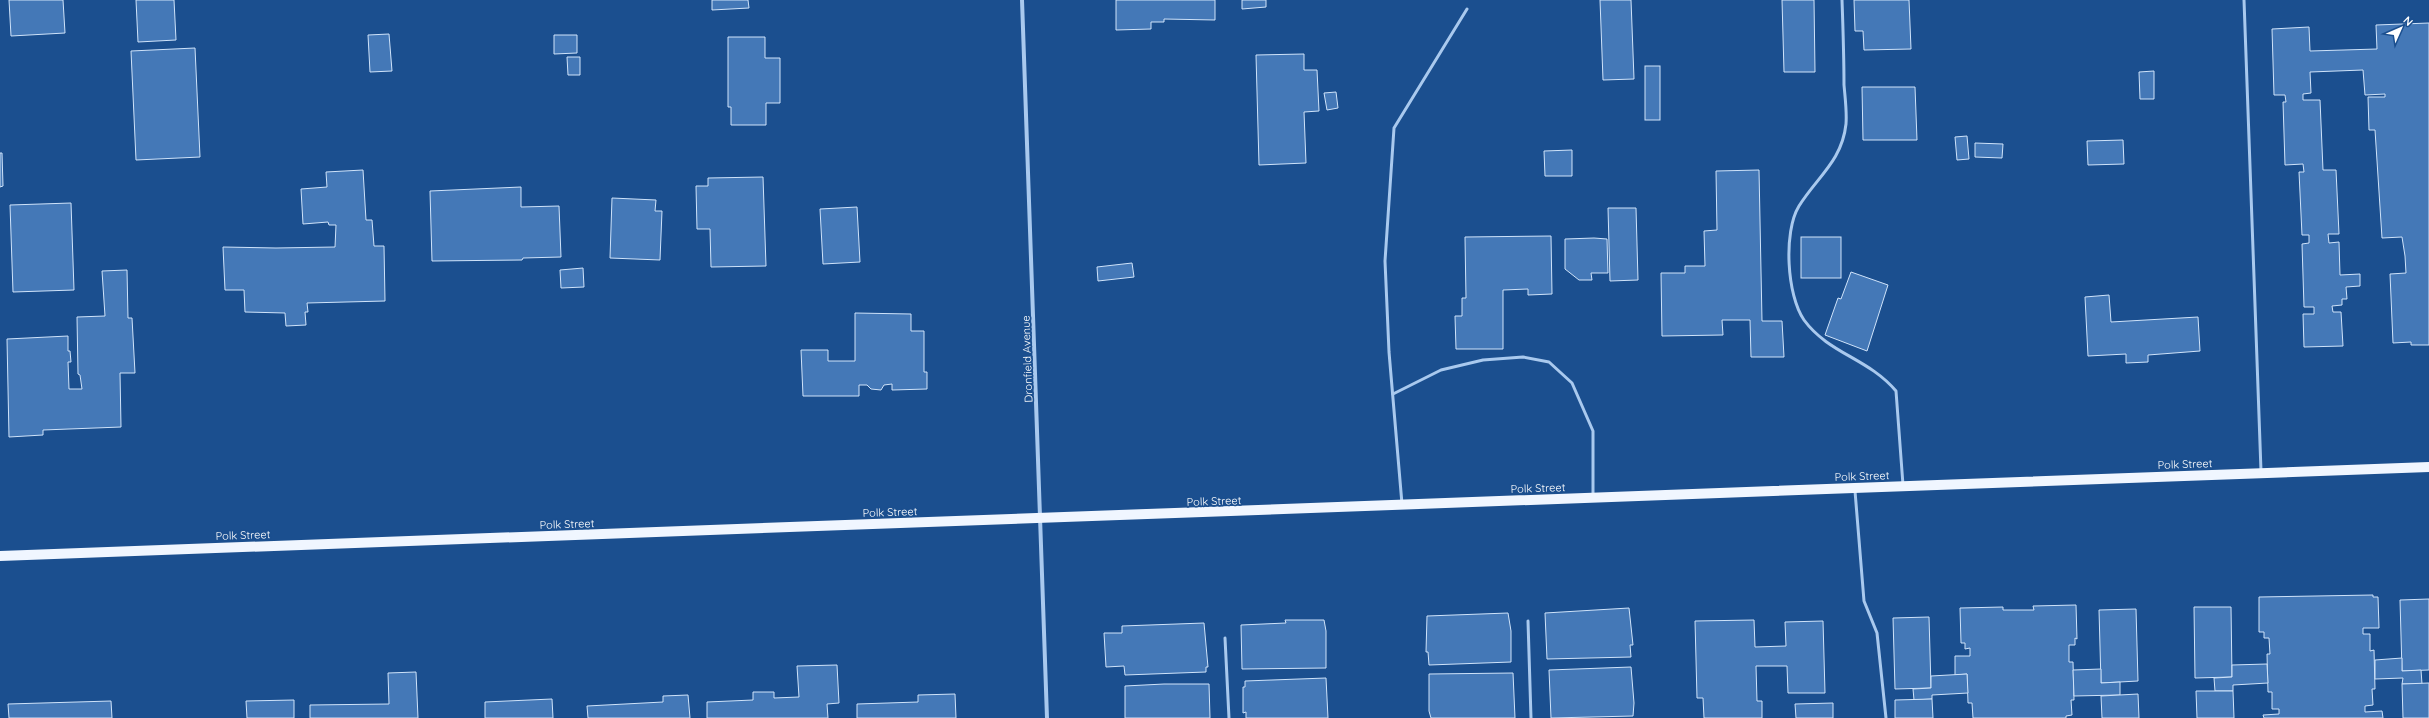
<svg xmlns="http://www.w3.org/2000/svg" width="2429" height="718" viewBox="0 0 2429 718" font-family="Quicksand,sans-serif">
<style>
.building{fill:#4478b7;stroke:#cfe3fa}
.lines{fill:none;stroke-linecap:round;stroke-linejoin:round}
.lane{stroke:#a9c9ee;stroke-width:3}
.street{stroke:#a9c9ee;stroke-width:4}
.primary{stroke:#f0f6ff;stroke-width:10}
.labels{text-anchor:middle;dominant-baseline:central;stroke-width:3.5;stroke-linejoin:round;paint-order:stroke}
.street-label{font-size:11px;fill:#fff;stroke:#1b4f8f}
</style>
<rect width="100%" height="100%" fill="#1b4f8f"/>
<g class="building">
<path d="M 9,0 L 63,0 L 65,33 L 11,36 Z"/>
<path d="M 136,0 L 174,0 L 176,40 L 138,42 Z"/>
<path d="M 712,0 L 748,0 L 749,8 L 712,10 Z"/>
<path d="M 1116,0 L 1215,0 L 1215,20 L 1164,19 L 1164,22 L 1151,22 L 1151,29 L 1116,30 Z"/>
<path d="M 1242,0 L 1266,0 L 1266,7 L 1242,9 Z"/>
<path d="M 1600,0 L 1631,0 L 1634,79 L 1603,80 Z"/>
<path d="M 1782,0 L 1814,0 L 1815,72 L 1784,72 Z"/>
<path d="M 1854,0 L 1909,0 L 1911,49 L 1864,50 L 1863,31 L 1855,31 Z"/>
<path d="M 2429,23 L 2429,345 L 2411,345 L 2411,342 L 2393,343 L 2390,274 L 2406,273 L 2405,256 L 2402,237 L 2382,238 L 2375,130 L 2369,130 L 2368,97 L 2385,97 L 2385,94 L 2365,95 L 2363,70 L 2310,72 L 2311,93 L 2303,94 L 2303,100 L 2320,100 L 2323,170 L 2336,170 L 2339,234 L 2328,234 L 2329,243 L 2339,242 L 2340,275 L 2360,274 L 2360,286 L 2346,287 L 2347,299 L 2342,299 L 2342,305 L 2332,306 L 2333,312 L 2341,312 L 2343,346 L 2304,347 L 2303,314 L 2314,314 L 2314,307 L 2304,307 L 2302,244 L 2309,243 L 2309,235 L 2302,235 L 2299,172 L 2304,172 L 2303,164 L 2285,165 L 2283,102 L 2286,102 L 2285,95 L 2274,95 L 2272,29 L 2309,27 L 2310,51 L 2377,49 L 2376,25 Z"/>
<path d="M 389,34 L 392,71 L 370,72 L 368,35 Z"/>
<path d="M 554,35 L 577,35 L 577,53 L 554,54 Z"/>
<path d="M 728,37 L 765,37 L 765,58 L 780,58 L 780,103 L 766,103 L 766,125 L 731,125 L 731,107 L 728,107 Z"/>
<path d="M 195,48 L 200,157 L 136,160 L 131,51 Z"/>
<path d="M 1304,54 L 1304,70 L 1317,70 L 1319,111 L 1304,112 L 1306,163 L 1259,165 L 1256,55 Z"/>
<path d="M 567,57 L 580,57 L 580,75 L 568,75 Z"/>
<rect x="1645" y="66" width="15" height="54"/>
<path d="M 2154,71 L 2154,99 L 2140,99 L 2139,72 Z"/>
<path d="M 1862,87 L 1915,87 L 1917,140 L 1863,140 Z"/>
<path d="M 1336,92 L 1338,108 L 1327,110 L 1324,93 Z"/>
<path d="M 1967,136 L 1969,159 L 1957,160 L 1955,137 Z"/>
<path d="M 2123,140 L 2124,164 L 2088,165 L 2087,141 Z"/>
<path d="M 1975,143 L 2003,144 L 2002,158 L 1975,157 Z"/>
<path d="M 1572,150 L 1572,176 L 1545,176 L 1544,151 Z"/>
<path d="M 0,153 L 2,153 L 3,186 L 0,187 Z"/>
<path d="M 363,170 L 366,220 L 372,220 L 374,246 L 384,246 L 385,301 L 307,303 L 308,312 L 305,312 L 306,325 L 286,326 L 285,313 L 245,312 L 244,290 L 225,290 L 223,247 L 276,248 L 335,247 L 336,225 L 329,225 L 328,222 L 303,224 L 301,189 L 327,187 L 326,172 Z"/>
<path d="M 1759,170 L 1762,321 L 1782,321 L 1784,357 L 1751,357 L 1750,320 L 1722,320 L 1723,335 L 1662,336 L 1661,273 L 1685,273 L 1685,266 L 1705,266 L 1704,231 L 1717,230 L 1716,171 Z"/>
<path d="M 763,177 L 766,266 L 711,267 L 710,229 L 697,229 L 696,186 L 708,186 L 708,178 Z"/>
<path d="M 521,187 L 521,207 L 559,206 L 561,257 L 523,258 L 522,260 L 432,261 L 430,191 Z"/>
<path d="M 612,198 L 656,200 L 655,211 L 662,211 L 660,260 L 610,258 Z"/>
<path d="M 71,203 L 74,290 L 13,292 L 10,205 Z"/>
<path d="M 857,207 L 860,262 L 823,264 L 820,209 Z"/>
<path d="M 1608,208 L 1636,208 L 1638,280 L 1610,281 Z"/>
<path d="M 1551,236 L 1552,294 L 1528,295 L 1528,289 L 1503,290 L 1503,349 L 1456,349 L 1455,316 L 1462,316 L 1462,298 L 1466,298 L 1465,237 Z"/>
<rect x="1801" y="237" width="40" height="41"/>
<path d="M 1594,238 L 1607,239 L 1608,273 L 1591,273 L 1592,280 L 1579,280 L 1565,269 L 1565,239 Z"/>
<path d="M 1132,263 L 1134,277 L 1098,281 L 1097,267 Z"/>
<path d="M 583,268 L 584,287 L 561,288 L 560,270 Z"/>
<path d="M 127,270 L 128,318 L 132,318 L 135,373 L 120,373 L 121,427 L 43,430 L 43,435 L 9,437 L 7,339 L 68,336 L 68,351 L 70,351 L 71,362 L 68,362 L 69,389 L 82,389 L 80,375 L 78,374 L 77,317 L 105,316 L 102,271 Z"/>
<path d="M 1851,272 L 1888,285 L 1867,351 L 1825,335 L 1838,298 L 1841,299 Z"/>
<path d="M 2109,295 L 2111,322 L 2198,317 L 2200,351 L 2148,355 L 2148,362 L 2126,363 L 2126,354 L 2088,356 L 2085,297 Z"/>
<path d="M 855,313 L 911,314 L 911,331 L 924,331 L 924,372 L 927,372 L 927,389 L 892,390 L 892,384 L 884,385 L 881,390 L 871,389 L 867,385 L 859,385 L 859,396 L 803,396 L 801,350 L 828,350 L 828,361 L 855,361 Z"/>
<path d="M 2373,595 L 2373,597 L 2378,597 L 2379,628 L 2363,628 L 2363,634 L 2370,634 L 2370,651 L 2374,650 L 2375,689 L 2372,689 L 2373,705 L 2365,706 L 2365,712 L 2382,711 L 2383,718 L 2264,718 L 2263,715 L 2279,714 L 2279,709 L 2272,709 L 2272,692 L 2268,692 L 2267,654 L 2270,654 L 2269,638 L 2264,638 L 2264,632 L 2259,632 L 2259,597 Z"/>
<path d="M 2429,599 L 2429,670 L 2402,671 L 2400,600 Z"/>
<path d="M 2076,605 L 2077,639 L 2075,638 L 2075,645 L 2069,645 L 2069,662 L 2073,662 L 2074,700 L 2071,700 L 2072,715 L 2066,716 L 2066,718 L 1973,718 L 1972,703 L 1968,703 L 1967,674 L 1955,675 L 1955,656 L 1970,656 L 1970,648 L 1965,649 L 1965,643 L 1961,643 L 1960,608 L 2003,607 L 2003,610 L 2034,610 L 2033,606 Z"/>
<path d="M 2194,607 L 2231,607 L 2232,677 L 2195,678 Z"/>
<path d="M 1629,608 L 1633,645 L 1630,645 L 1631,657 L 1547,659 L 1545,613 Z"/>
<path d="M 2136,609 L 2138,681 L 2101,683 L 2099,610 Z"/>
<path d="M 1508,613 L 1511,631 L 1511,662 L 1429,665 L 1428,652 L 1426,652 L 1427,616 Z"/>
<path d="M 1929,617 L 1931,688 L 1895,689 L 1893,618 Z"/>
<path d="M 1285,620 L 1324,620 L 1326,631 L 1326,668 L 1242,669 L 1241,625 L 1286,623 Z"/>
<path d="M 1754,620 L 1755,647 L 1786,646 L 1785,622 L 1823,621 L 1825,693 L 1788,693 L 1787,666 L 1756,666 L 1757,701 L 1762,701 L 1762,718 L 1704,718 L 1703,698 L 1697,698 L 1695,621 Z"/>
<path d="M 1204,623 L 1208,667 L 1206,667 L 1206,672 L 1125,675 L 1124,666 L 1106,667 L 1104,633 L 1122,633 L 1122,626 Z"/>
<path d="M 2402,658 L 2402,671 L 2421,670 L 2422,684 L 2402,684 L 2403,678 L 2375,679 L 2375,660 Z"/>
<path d="M 2267,664 L 2268,683 L 2233,685 L 2233,691 L 2215,691 L 2214,678 L 2232,677 L 2232,665 Z"/>
<path d="M 837,665 L 839,703 L 827,704 L 828,718 L 707,718 L 707,702 L 753,700 L 753,692 L 774,692 L 774,698 L 799,697 L 797,666 Z"/>
<path d="M 1631,667 L 1634,703 L 1633,716 L 1551,718 L 1549,670 Z"/>
<path d="M 2101,669 L 2101,683 L 2120,682 L 2120,695 L 2074,696 L 2073,670 Z"/>
<path d="M 416,672 L 418,718 L 310,718 L 310,705 L 389,704 L 388,673 Z"/>
<path d="M 1513,673 L 1515,718 L 1431,718 L 1429,711 L 1429,674 Z"/>
<path d="M 1967,674 L 1968,693 L 1932,695 L 1932,699 L 1914,700 L 1913,689 L 1931,688 L 1931,676 Z"/>
<path d="M 1326,678 L 1328,718 L 1246,718 L 1246,712 L 1243,713 L 1243,687 L 1245,687 L 1245,681 Z"/>
<path d="M 2429,683 L 2429,718 L 2403,718 L 2402,684 Z"/>
<path d="M 1164,684 L 1209,684 L 1210,718 L 1125,718 L 1125,686 Z"/>
<path d="M 2196,691 L 2233,691 L 2234,718 L 2197,718 Z"/>
<path d="M 955,694 L 956,718 L 857,718 L 857,704 L 918,702 L 918,695 Z"/>
<path d="M 2138,694 L 2139,718 L 2102,718 L 2101,696 Z"/>
<path d="M 688,695 L 690,718 L 588,718 L 587,706 L 663,702 L 663,696 Z"/>
<path d="M 552,699 L 553,718 L 485,718 L 485,702 Z"/>
<path d="M 1932,699 L 1933,718 L 1895,718 L 1895,700 Z"/>
<path d="M 294,700 L 294,718 L 247,718 L 246,701 Z"/>
<path d="M 111,701 L 112,718 L 9,718 L 8,704 Z"/>
<path d="M 1833,703 L 1833,718 L 1796,718 L 1795,704 Z"/>
</g>
<g class="lines">
<g class="lane">
<path d="M 1842,0 C 1843,28 1844,56 1844,85 C 1845,97 1847,111 1846,124 C 1842,161 1817,177 1799,206 C 1783,232 1787,296 1804,320 C 1829,354 1868,358 1896,391 L 1903,485"/>
<path d="M 2244,0 L 2261,471"/>
<path d="M 1393,394 L 1441,370 L 1483,360 L 1523,357 L 1549,362 L 1572,383 L 1593,431 L 1593,495"/>
<path d="M 1855,491 L 1864,601 L 1877,633 L 1886,718"/>
<path d="M 1402,504 L 1389,352 L 1385,261 L 1394,128 L 1467,9"/>
<path d="M 1528,621 L 1531,718"/>
<path d="M 1225,638 L 1229,718"/>
</g>
<path class="street" d="M 1022,0 L 1047,718"/>
<path class="primary" d="M 0,556 L 2429,467"/>
</g>
<g class="labels">
<g class="street-label">
<text transform="translate(1027 359) rotate(-92)">Dronfield Avenue</text>
<text transform="translate(2185 464) rotate(-2)">Polk Street</text>
<text transform="translate(1862 476) rotate(-2)">Polk Street</text>
<text transform="translate(1538 488) rotate(-2)">Polk Street</text>
<text transform="translate(1214 501) rotate(-2)">Polk Street</text>
<text transform="translate(890 512) rotate(-2)">Polk Street</text>
<text transform="translate(567 524) rotate(-2)">Polk Street</text>
<text transform="translate(243 535) rotate(-2)">Polk Street</text>
</g>
</g>
<g transform="translate(2401 28) rotate(45)" stroke="#1b4f8f" stroke-width="3" paint-order="stroke">
<path d="M0-3L7 15L0 10L-7 15Z" fill="#ffffff"/>
<text y="-6" font-size="11" font-weight="bold" text-anchor="middle" fill="#ffffff">N</text>
</g>
</svg>
